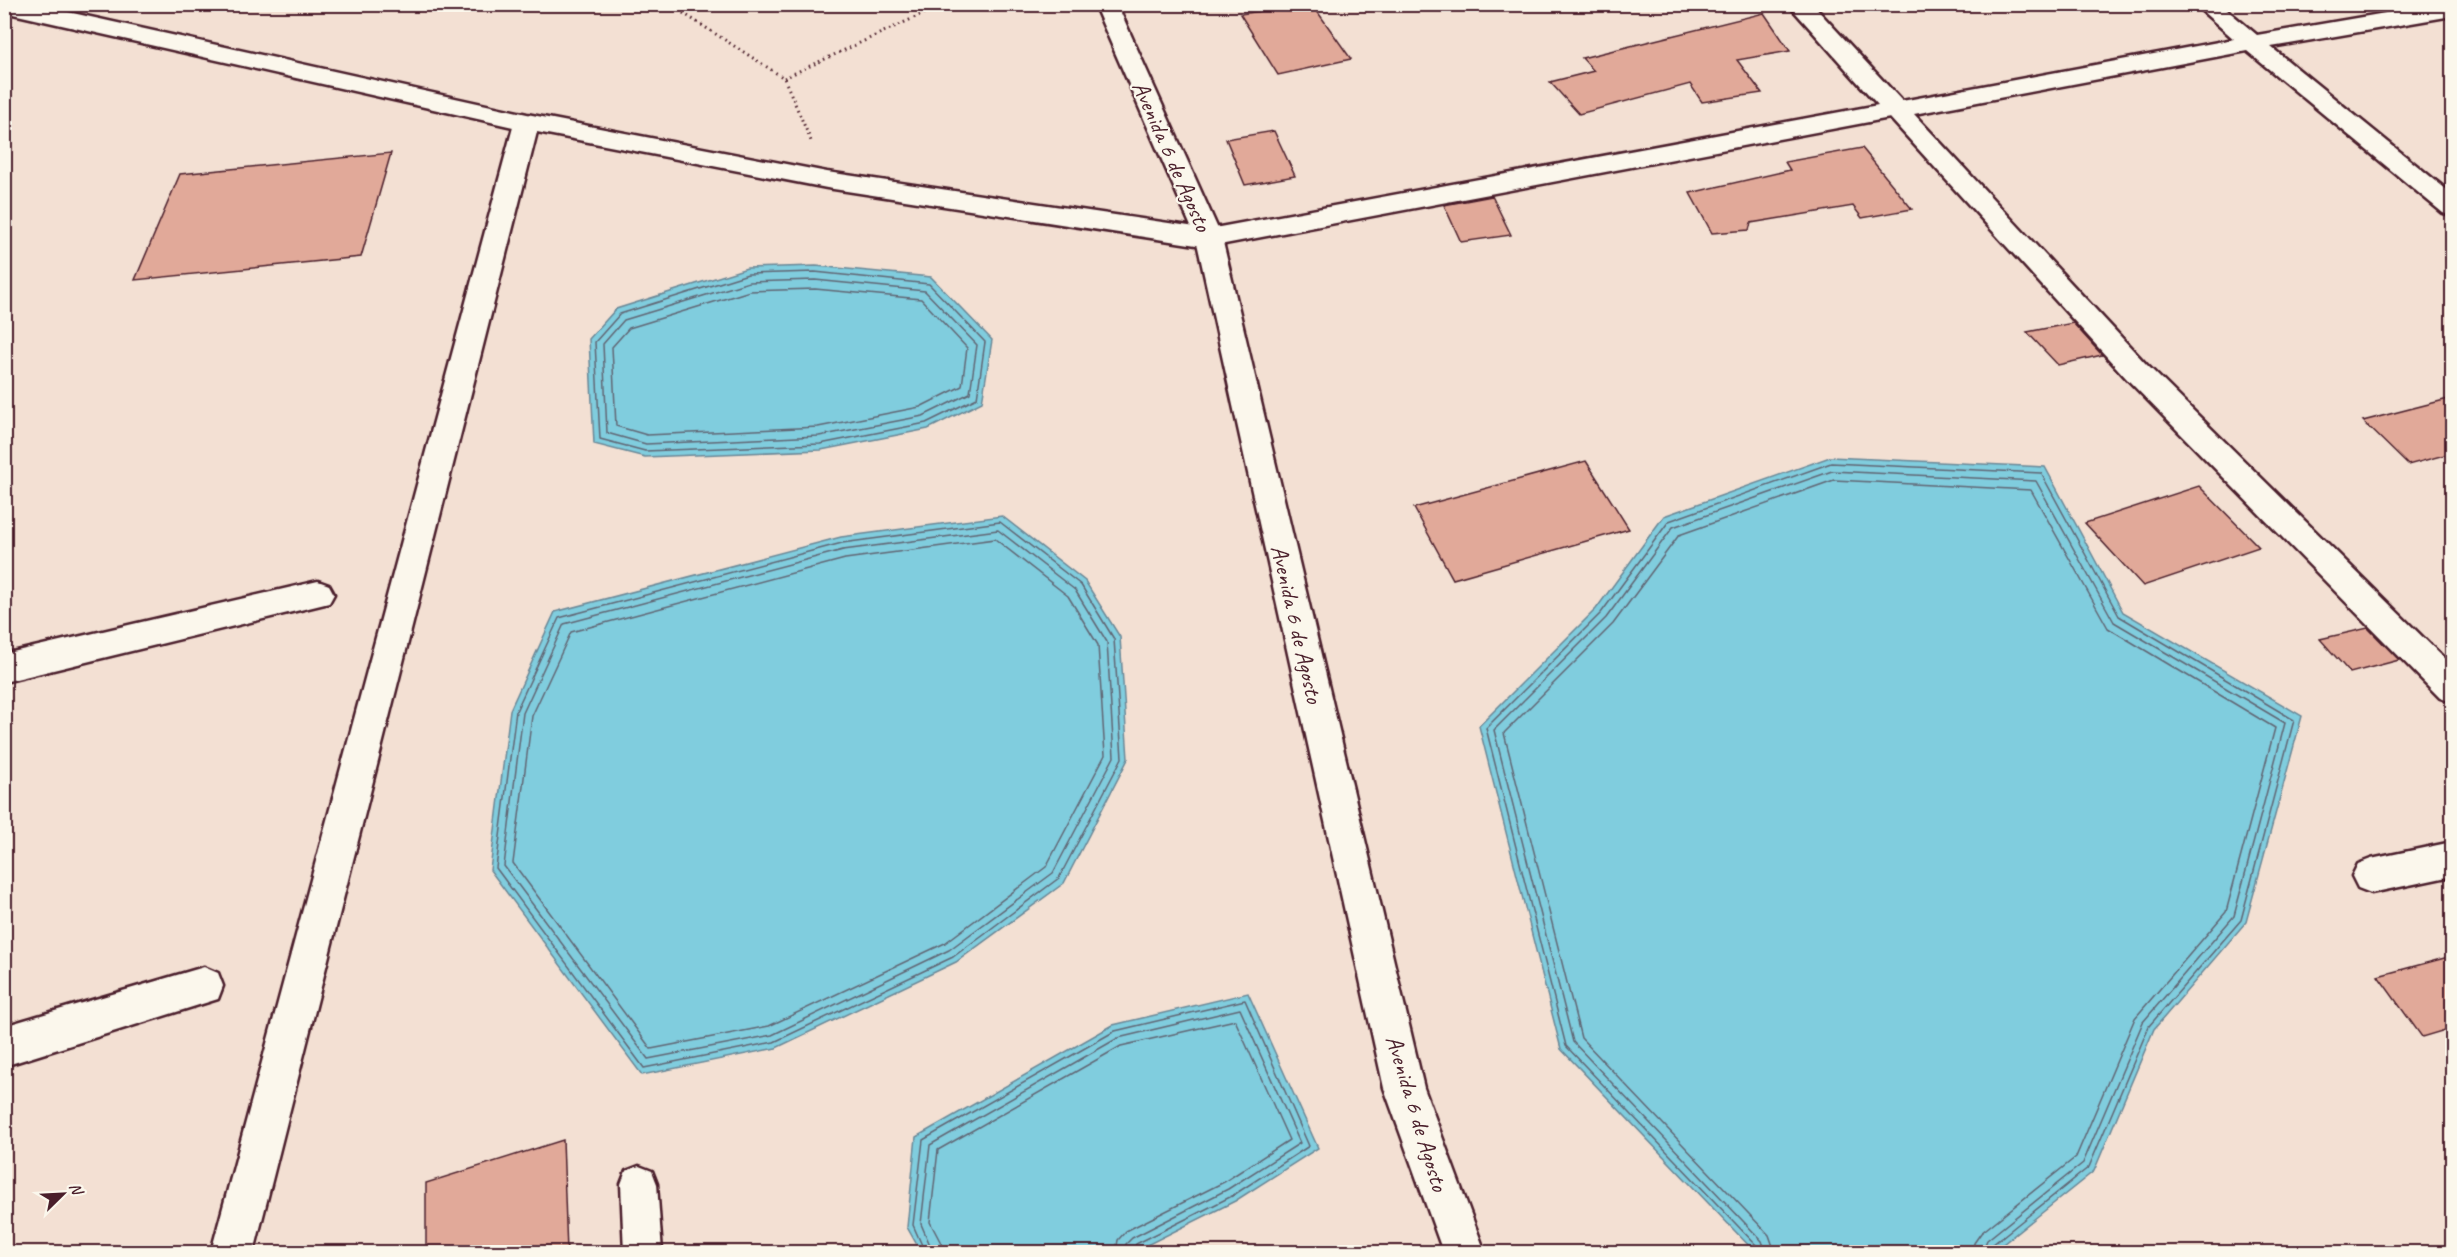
<svg xmlns="http://www.w3.org/2000/svg" width="2457" height="1257" viewBox="0 0 2457 1257" font-family="Caveat,sans-serif">
<style>
.water{fill:#80cdde;stroke:#6a8796;stroke-width:1.5}
.lines{fill:none;stroke-linecap:round;stroke-linejoin:round}
.shore{stroke:#606573;stroke-width:1.5}
.building{fill:#e1a999;stroke:#4a1f2b;stroke-width:1.5}
.lane-casing{stroke:#4a1f2b;stroke-width:5}
.street-casing{stroke:#4a1f2b;stroke-width:5}
.secondary-casing{stroke:#4a1f2b;stroke-width:5}
.path{stroke:#4a1f2b;stroke-width:3;stroke-dasharray:1.5 4;stroke-linecap:butt}
.lane{fill:#fbf7ec;fill-rule:evenodd}
.street{fill:#fbf7ec;fill-rule:evenodd}
.secondary{fill:#fbf7ec;fill-rule:evenodd}
.labels{text-anchor:middle;dominant-baseline:central;stroke-width:4.5;stroke-linejoin:round;paint-order:stroke}
.street-label{font-size:24px;fill:#4a1f2b;stroke:#fbf7ec}
</style>
<rect width="100%" height="100%" fill="#f3e0d3"/>
<filter id="ink" filterUnits="userSpaceOnUse"><feTurbulence type="fractalNoise" baseFrequency=".0167" numOctaves="2"/><feDisplacementMap in="SourceGraphic" scale="12" xChannelSelector="R" yChannelSelector="G"/><feConvolveMatrix kernelMatrix="1 2 1 2 8 2 1 2 1" color-interpolation-filters="sRGB"/></filter>
<g filter="url(#ink)">
<g class="water">
<path d="M 816,266 L 931,277 L 992,340 L 982,402 L 928,429 L 821,450 L 645,457 L 594,444 L 589,339 L 616,309 L 747,268 Z"/>
<path d="M 1830,457 L 2045,467 L 2123,612 L 2302,716 L 2246,922 L 2154,1029 L 2094,1171 L 1993,1252 L 1755,1252 L 1561,1049 L 1479,726 L 1596,609 L 1664,516 Z"/>
<path d="M 1002,516 L 1085,581 L 1120,637 L 1128,759 L 1064,883 L 956,962 L 776,1048 L 642,1075 L 490,870 L 510,710 L 555,612 L 841,537 Z"/>
<path d="M 1248,993 L 1318,1148 L 1235,1201 L 1133,1252 L 921,1252 L 907,1227 L 916,1137 L 1113,1025 Z"/>
</g>
<g class="lines">
<g class="shore">
<path d="M 815,272 L 929,284 L 985,342 L 977,398 L 926,423 L 820,444 L 645,451 L 600,439 L 595,342 L 620,314 L 748,274 Z"/>
<path d="M 815,280 L 925,291 L 977,345 L 970,393 L 923,416 L 819,436 L 646,444 L 607,433 L 603,344 L 624,320 L 749,282 Z"/>
<path d="M 815,289 L 921,299 L 967,348 L 962,386 L 920,407 L 818,427 L 647,435 L 616,426 L 612,347 L 629,328 L 750,291 Z"/>
<path d="M 1000,522 L 1081,585 L 1114,639 L 1122,758 L 1059,878 L 953,957 L 774,1042 L 644,1068 L 496,868 L 516,711 L 559,618 L 842,543 Z"/>
<path d="M 998,530 L 1075,590 L 1107,642 L 1114,757 L 1053,873 L 949,950 L 772,1035 L 648,1059 L 504,866 L 523,713 L 564,624 L 843,550 Z"/>
<path d="M 995,539 L 1068,596 L 1098,645 L 1105,755 L 1046,867 L 945,943 L 769,1026 L 651,1049 L 513,863 L 532,716 L 571,632 L 845,559 Z"/>
<path d="M 925,1252 L 913,1225 L 923,1140 L 1115,1031 L 1245,1000 L 1309,1146 L 1232,1196 L 1136,1244 L 1132,1252"/>
<path d="M 933,1252 L 921,1224 L 930,1145 L 1118,1038 L 1240,1009 L 1300,1143 L 1228,1189 L 1132,1238 L 1126,1244 L 1125,1252"/>
<path d="M 942,1252 L 941,1243 L 930,1222 L 938,1150 L 1121,1046 L 1235,1020 L 1289,1140 L 1224,1182 L 1126,1231 L 1118,1240 L 1116,1252"/>
<path d="M 1759,1252 L 1757,1246 L 1566,1046 L 1486,728 L 1601,613 L 1669,521 L 1831,463 L 2041,473 L 2119,616 L 2294,720 L 2241,920 L 2149,1026 L 2089,1167 L 1992,1245 L 1990,1252"/>
<path d="M 1766,1252 L 1762,1241 L 1573,1042 L 1494,730 L 1606,618 L 1673,527 L 1832,471 L 2036,481 L 2114,622 L 2285,723 L 2234,916 L 2143,1022 L 2083,1163 L 1987,1240 L 1982,1252"/>
<path d="M 1775,1252 L 1769,1235 L 1581,1038 L 1504,733 L 1613,624 L 1679,535 L 1834,480 L 2031,490 L 2108,628 L 2275,728 L 2226,912 L 2135,1018 L 2076,1157 L 1981,1233 L 1974,1243 L 1973,1252"/>
</g>
</g>
<g class="building">
<path d="M 1312,4 L 1351,59 L 1278,75 L 1240,14 Z"/>
<path d="M 1764,13 L 1790,51 L 1737,60 L 1762,93 L 1702,102 L 1690,84 L 1579,114 L 1550,82 L 1594,71 L 1582,58 Z"/>
<path d="M 1274,131 L 1295,176 L 1245,185 L 1226,139 Z"/>
<path d="M 1862,148 L 1912,209 L 1862,218 L 1853,206 L 1751,223 L 1749,230 L 1712,233 L 1690,193 L 1790,170 L 1785,162 Z"/>
<path d="M 391,153 L 361,257 L 135,280 L 180,174 Z"/>
<path d="M 1492,196 L 1511,235 L 1461,242 L 1444,205 Z"/>
<path d="M 2073,323 L 2102,355 L 2058,365 L 2027,332 Z"/>
<path d="M 2452,398 L 2452,453 L 2408,465 L 2363,421 Z"/>
<path d="M 1586,461 L 1629,529 L 1453,579 L 1414,508 Z"/>
<path d="M 2199,486 L 2259,547 L 2143,586 L 2085,523 Z"/>
<path d="M 2368,628 L 2399,660 L 2350,673 L 2320,639 Z"/>
<path d="M 2452,956 L 2452,1028 L 2422,1037 L 2378,976 Z"/>
<path d="M 563,1140 L 567,1252 L 426,1252 L 426,1183 Z"/>
</g>
<g class="lines">
<defs>
<path id="lane" d="M 639,1166 L 652,1171 L 657,1184 L 662,1252 L 624,1252 L 621,1184 L 626,1171 Z"/>
<g id="street">
<path d="M 4,4 L 32,4 L 527,114 L 827,172 L 1209,229 L 1878,105 L 1788,4 L 1812,4 L 1902,101 L 2234,39 L 2194,4 L 2220,4 L 2257,35 L 2438,4 L 2452,4 L 2452,16 L 2271,47 L 2452,194 L 2452,216 L 2443,213 L 2247,51 L 1914,114 L 2147,365 L 2452,666 L 2452,702 L 2440,698 L 2127,379 L 1890,118 L 1209,247 L 827,188 L 537,132 L 254,1252 L 211,1252 L 513,127 L 4,12 Z"/>
<path d="M 318,581 L 329,585 L 334,594 L 329,603 L 4,682 L 4,654 Z"/>
<path d="M 2452,842 L 2452,876 L 2371,893 L 2358,888 L 2352,876 L 2358,864 L 2371,859 Z"/>
<path d="M 204,967 L 218,973 L 223,986 L 218,999 L 4,1066 L 4,1026 Z"/>
</g>
<path id="secondary" d="M 1094,4 L 1117,4 L 1222,238 L 1424,1088 L 1485,1252 L 1443,1252 L 1384,1088 L 1196,238 Z"/>
</defs>
<use href="#lane" class="lane-casing"/>
<use href="#street" class="street-casing"/>
<use href="#secondary" class="secondary-casing"/>
<g class="path">
<path d="M 669,4 L 784,78 L 811,141"/>
<path d="M 784,78 L 944,4"/>
</g>
<use href="#lane" class="lane"/>
<use href="#street" class="street"/>
<use href="#secondary" class="secondary"/>
</g>
</g>
<g class="labels">
<g class="street-label">
<text transform="translate(1172 156) rotate(66)">Avenida 6 de Agosto</text>
<text transform="translate(1297 624) rotate(77)">Avenida 6 de Agosto</text>
<text transform="translate(1417 1113) rotate(73)">Avenida 6 de Agosto</text>
</g>
</g>
<rect width="2457" height="1257" fill="none" stroke="#fbf7ec" stroke-width="24"/>
<rect x="12" y="12" width="2433" height="1233" fill="none" stroke="#4a1f2b" stroke-width="2" filter="url(#ink)"/>
<g transform="translate(63 1194) rotate(66)" stroke="#fbf7ec" stroke-width="4.5" paint-order="stroke">
<path d="M0-4.5L10 22L0 15L-10 22Z" fill="#4a1f2b"/>
<text y="-9" font-size="16" font-weight="bold" text-anchor="middle" fill="#4a1f2b">N</text>
</g>
</svg>
